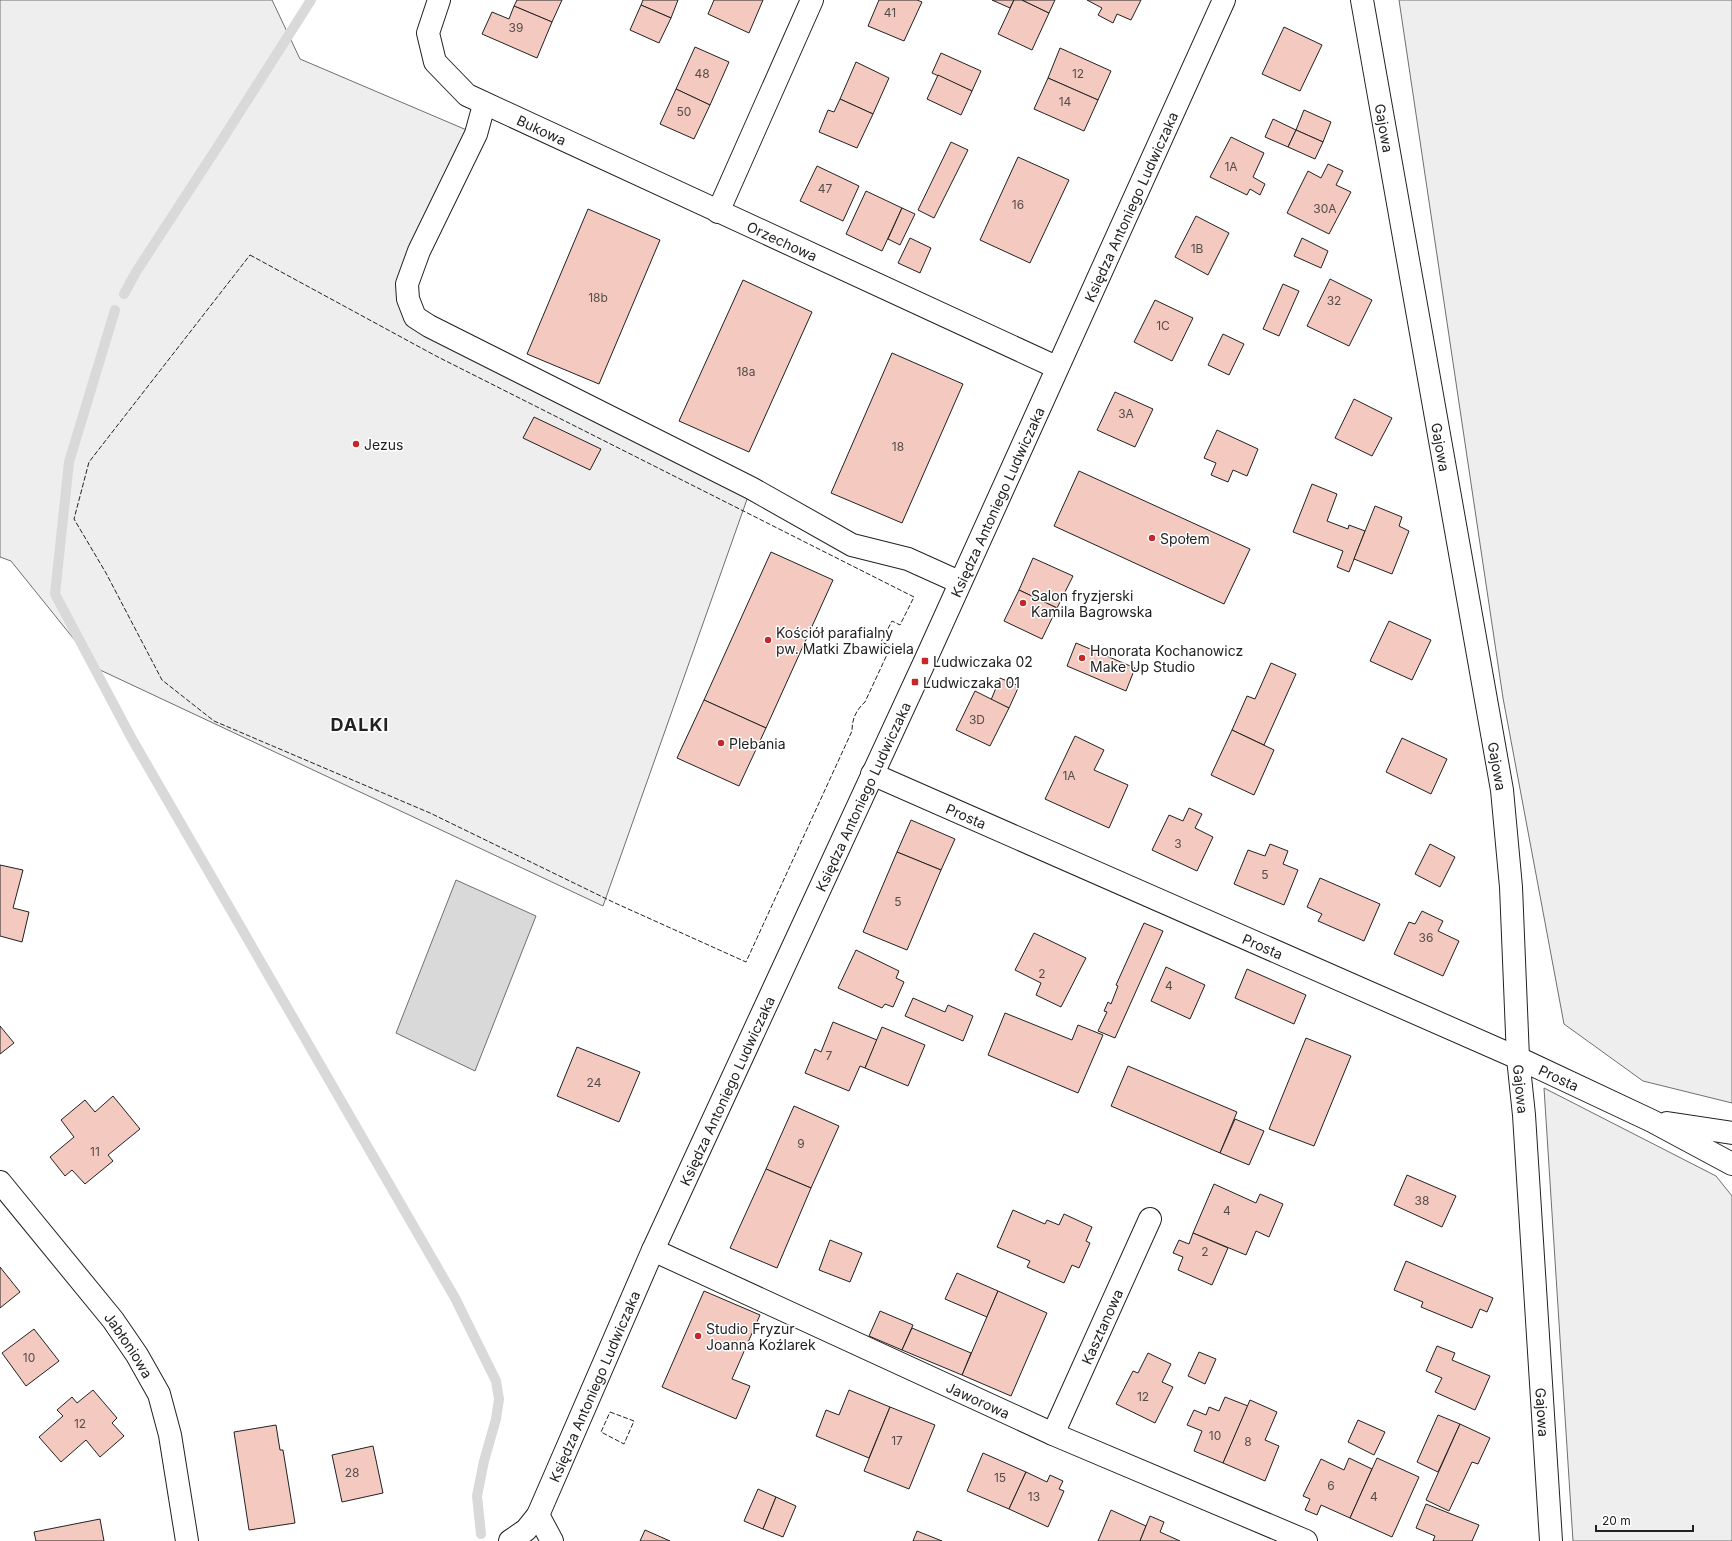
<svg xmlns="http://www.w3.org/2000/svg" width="1732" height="1541" viewBox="0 0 1732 1541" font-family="Inter,sans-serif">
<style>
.green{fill:#eee;stroke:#6f6f6f}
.water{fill:#d9d9d9;stroke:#6f6f6f}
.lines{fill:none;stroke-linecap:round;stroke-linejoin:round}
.stream{stroke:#d9d9d9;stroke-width:10}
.building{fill:#f3c9c0;stroke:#222}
.minor-casing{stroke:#222;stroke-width:24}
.minor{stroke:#fff;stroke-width:22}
.fence{stroke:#222;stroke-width:1;stroke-dasharray:5 2;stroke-linecap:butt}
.poi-dot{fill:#c62828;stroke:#fff;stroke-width:1.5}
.labels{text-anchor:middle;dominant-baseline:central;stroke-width:3;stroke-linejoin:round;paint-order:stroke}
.number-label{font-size:12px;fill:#564c4a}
.street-label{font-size:14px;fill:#222;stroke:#fff}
.poi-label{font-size:14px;fill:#222;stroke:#fff;text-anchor:start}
.district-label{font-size:18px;font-weight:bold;letter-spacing:1px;fill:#222;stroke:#fff}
</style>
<rect width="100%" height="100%" fill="#fff"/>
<g class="green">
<path d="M 0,0 L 272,0 L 300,59 L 476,134 L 419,251 L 415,317 L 751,488 L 603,906 L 98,669 L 11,561 L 0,557 Z"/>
<path d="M 1399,0 L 1732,0 L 1732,1103 L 1643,1081 L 1564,1024 L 1503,698 Z"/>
<path d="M 1544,1088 L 1716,1176 L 1732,1196 L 1732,1541 L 1573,1541 Z"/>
</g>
<path class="water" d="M 456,880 L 536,916 L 475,1071 L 396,1033 Z"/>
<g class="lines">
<g class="stream">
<path d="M 124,294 L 136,272 L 220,143 L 311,0"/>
<path d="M 115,310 L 69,462 L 55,594 L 132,739 L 455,1298 L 496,1381 L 499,1399 L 496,1419 L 484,1461 L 477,1496 L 481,1534"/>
</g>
</g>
<g class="building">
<path d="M 517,0 L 562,0 L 552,22 L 514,6 Z"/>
<path d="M 643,0 L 678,0 L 671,18 L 641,5 Z"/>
<path d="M 714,0 L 763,0 L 749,33 L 708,14 Z"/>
<path d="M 879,0 L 917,0 L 922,2 L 904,41 L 868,26 Z"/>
<path d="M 992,0 L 1014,0 L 1010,8 Z"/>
<path d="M 1014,0 L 1022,0 L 1049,13 L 1032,50 L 998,34 Z"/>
<path d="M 1022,0 L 1055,0 L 1049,13 Z"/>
<path d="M 1087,0 L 1141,0 L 1131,20 L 1117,14 L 1113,23 L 1098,15 L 1102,8 Z"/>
<path d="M 641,5 L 671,18 L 659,43 L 630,30 Z"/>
<path d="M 514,6 L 552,22 L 537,58 L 482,34 L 492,12 L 509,19 Z"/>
<path d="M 1284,27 L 1322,45 L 1300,91 L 1262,74 Z"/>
<path d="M 695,47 L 729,62 L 710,105 L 676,89 Z"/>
<path d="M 1060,48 L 1111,71 L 1098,100 L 1048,78 Z"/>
<path d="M 941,53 L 981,71 L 972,91 L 932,73 Z"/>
<path d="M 856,62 L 889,78 L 873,114 L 840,99 Z"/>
<path d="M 938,75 L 972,91 L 961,115 L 927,99 Z"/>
<path d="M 1048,78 L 1098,100 L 1084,131 L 1034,109 Z"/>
<path d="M 676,89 L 710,105 L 694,139 L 660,124 Z"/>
<path d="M 840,99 L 873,114 L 857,148 L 819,132 L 828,110 L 834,112 Z"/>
<path d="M 1304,110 L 1331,122 L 1323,142 L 1296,130 Z"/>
<path d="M 1273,119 L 1296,130 L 1288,147 L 1265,137 Z"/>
<path d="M 1296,130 L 1323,142 L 1315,159 L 1288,147 Z"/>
<path d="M 1231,137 L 1264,153 L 1253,177 L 1265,184 L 1260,195 L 1250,189 L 1247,195 L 1210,177 Z"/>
<path d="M 951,142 L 968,150 L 934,218 L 918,210 Z"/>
<path d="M 1018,157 L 1069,180 L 1030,263 L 980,240 Z"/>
<path d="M 1328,164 L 1343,171 L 1336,185 L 1351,192 L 1329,234 L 1287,213 L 1308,171 L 1321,178 Z"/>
<path d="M 817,166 L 859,186 L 843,221 L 800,201 Z"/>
<path d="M 866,191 L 902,208 L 882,251 L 846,234 Z"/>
<path d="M 902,208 L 915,214 L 900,245 L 888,239 Z"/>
<path d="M 588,209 L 660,240 L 599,384 L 527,354 Z"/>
<path d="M 1196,216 L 1229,233 L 1208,275 L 1175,257 Z"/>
<path d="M 910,238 L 931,248 L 920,273 L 898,263 Z"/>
<path d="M 1302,238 L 1328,251 L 1321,268 L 1294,256 Z"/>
<path d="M 1330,279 L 1372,300 L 1349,346 L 1307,326 Z"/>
<path d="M 743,280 L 812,312 L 749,452 L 679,421 Z"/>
<path d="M 1283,284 L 1299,291 L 1279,336 L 1263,329 Z"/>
<path d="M 1155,300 L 1193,318 L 1172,361 L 1134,342 Z"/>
<path d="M 1223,334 L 1244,344 L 1229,375 L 1208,365 Z"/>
<path d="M 892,353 L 963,384 L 902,523 L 831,493 Z"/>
<path d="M 1115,392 L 1153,409 L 1135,447 L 1097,430 Z"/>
<path d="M 1354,399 L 1392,418 L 1372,456 L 1335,438 Z"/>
<path d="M 534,417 L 601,449 L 590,470 L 523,438 Z"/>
<path d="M 1217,430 L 1258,449 L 1247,476 L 1233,470 L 1228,482 L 1211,475 L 1216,463 L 1204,458 Z"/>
<path d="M 1079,471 L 1250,549 L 1224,604 L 1054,526 Z"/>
<path d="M 1312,484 L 1337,494 L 1327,521 L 1348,529 L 1349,525 L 1365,531 L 1349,572 L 1337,567 L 1343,551 L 1293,532 Z"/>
<path d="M 1375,506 L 1402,517 L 1399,526 L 1409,531 L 1392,574 L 1354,559 Z"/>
<path d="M 771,552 L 833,580 L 766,728 L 704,700 Z"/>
<path d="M 1033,558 L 1073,576 L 1057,608 L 1019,590 Z"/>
<path d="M 1019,590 L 1057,608 L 1042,639 L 1004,621 Z"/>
<path d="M 1389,621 L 1431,640 L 1412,680 L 1370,661 Z"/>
<path d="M 1076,643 L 1135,668 L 1126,691 L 1067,666 Z"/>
<path d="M 1271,663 L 1296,674 L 1264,745 L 1232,730 L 1247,696 L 1255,699 Z"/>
<path d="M 1000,678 L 1019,686 L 1009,708 L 991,700 Z"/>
<path d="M 975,691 L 1009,708 L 990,746 L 956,730 Z"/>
<path d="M 704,700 L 766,728 L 739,786 L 677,758 Z"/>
<path d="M 1232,730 L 1274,750 L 1254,795 L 1211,775 Z"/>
<path d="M 1075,736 L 1104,750 L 1094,770 L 1128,785 L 1109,828 L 1045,799 Z"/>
<path d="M 1402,738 L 1447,759 L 1431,794 L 1386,772 Z"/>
<path d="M 1189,808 L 1202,814 L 1195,828 L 1213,837 L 1197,871 L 1152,850 L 1169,815 L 1183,821 Z"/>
<path d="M 911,820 L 955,839 L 941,870 L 897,852 Z"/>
<path d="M 1270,844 L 1288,851 L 1283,864 L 1298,870 L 1284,905 L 1234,884 L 1248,850 L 1265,856 Z"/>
<path d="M 1430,844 L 1455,857 L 1440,887 L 1415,874 Z"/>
<path d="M 897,852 L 941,870 L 907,950 L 863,932 Z"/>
<path d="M 0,865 L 23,870 L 13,908 L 29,912 L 22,942 L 0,936 Z"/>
<path d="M 1320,878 L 1380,904 L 1364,941 L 1318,921 L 1322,914 L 1307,907 Z"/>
<path d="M 1422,911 L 1443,921 L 1438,931 L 1459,941 L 1443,976 L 1394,954 L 1409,922 L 1415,924 Z"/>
<path d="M 1144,923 L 1163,931 L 1115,1038 L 1098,1031 L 1107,1012 L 1104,1011 L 1108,1002 L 1111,1004 L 1118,986 L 1116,985 Z"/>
<path d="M 1034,933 L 1086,958 L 1061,1007 L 1036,995 L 1041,983 L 1015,970 Z"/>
<path d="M 856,950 L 899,971 L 896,978 L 904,982 L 893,1007 L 885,1004 L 882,1008 L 838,988 Z"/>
<path d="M 1166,967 L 1205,985 L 1190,1019 L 1151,1001 Z"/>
<path d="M 1247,969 L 1306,995 L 1294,1024 L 1235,998 Z"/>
<path d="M 913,998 L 945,1012 L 948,1005 L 973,1016 L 963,1041 L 905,1016 Z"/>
<path d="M 1005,1013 L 1072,1040 L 1078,1025 L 1103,1035 L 1078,1093 L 988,1055 Z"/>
<path d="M 833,1022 L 877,1040 L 865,1068 L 860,1066 L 849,1091 L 805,1073 L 815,1049 L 821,1052 Z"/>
<path d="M 0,1026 L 14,1043 L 0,1054 Z"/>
<path d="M 882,1027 L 925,1045 L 908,1086 L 865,1068 Z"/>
<path d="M 1306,1038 L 1351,1056 L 1314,1146 L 1269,1129 Z"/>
<path d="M 577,1047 L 640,1072 L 619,1122 L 557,1096 Z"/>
<path d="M 1128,1066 L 1237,1112 L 1220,1153 L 1111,1106 Z"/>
<path d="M 113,1096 L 140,1129 L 108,1155 L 113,1161 L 85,1184 L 72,1170 L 65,1176 L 50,1157 L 74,1137 L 61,1120 L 85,1100 L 95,1112 Z"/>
<path d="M 794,1106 L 839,1126 L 811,1188 L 766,1169 Z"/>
<path d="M 1235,1119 L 1264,1131 L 1249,1165 L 1220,1153 Z"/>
<path d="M 766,1169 L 811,1188 L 777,1268 L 730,1248 Z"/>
<path d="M 1407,1175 L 1456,1196 L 1442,1227 L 1394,1205 Z"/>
<path d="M 1214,1184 L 1256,1203 L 1260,1194 L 1283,1204 L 1269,1237 L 1256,1231 L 1246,1255 L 1193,1233 Z"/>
<path d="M 1013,1210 L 1045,1224 L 1047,1220 L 1059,1225 L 1064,1214 L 1092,1227 L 1086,1241 L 1090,1243 L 1079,1268 L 1072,1265 L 1064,1283 L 1027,1267 L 1030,1261 L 997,1247 Z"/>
<path d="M 1193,1233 L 1228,1248 L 1212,1285 L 1178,1270 L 1183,1257 L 1173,1253 L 1179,1240 L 1189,1244 Z"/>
<path d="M 830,1240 L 862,1253 L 850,1282 L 819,1270 Z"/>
<path d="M 1406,1261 L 1493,1298 L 1487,1312 L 1480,1309 L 1472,1328 L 1421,1307 L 1423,1302 L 1394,1290 Z"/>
<path d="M 0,1267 L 20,1292 L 0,1308 Z"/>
<path d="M 957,1273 L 998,1291 L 987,1317 L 945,1299 Z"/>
<path d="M 704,1291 L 760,1315 L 732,1379 L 750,1386 L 736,1419 L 662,1387 Z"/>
<path d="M 998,1291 L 1047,1313 L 1011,1396 L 962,1375 Z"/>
<path d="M 880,1311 L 913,1325 L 902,1350 L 869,1336 Z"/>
<path d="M 912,1328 L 971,1353 L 962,1375 L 902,1350 Z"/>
<path d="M 34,1329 L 59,1361 L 26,1386 L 2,1353 Z"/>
<path d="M 1437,1346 L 1455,1353 L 1452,1360 L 1490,1376 L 1475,1410 L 1435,1392 L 1442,1378 L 1426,1371 Z"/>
<path d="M 1199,1352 L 1216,1359 L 1205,1384 L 1188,1376 Z"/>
<path d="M 1148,1353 L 1171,1364 L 1162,1382 L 1173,1387 L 1155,1423 L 1116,1404 L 1133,1371 L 1138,1373 Z"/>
<path d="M 93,1390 L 117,1418 L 112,1423 L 124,1436 L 100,1457 L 86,1440 L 61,1462 L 39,1437 L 63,1416 L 57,1410 L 72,1397 L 77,1403 Z"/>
<path d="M 849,1390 L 890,1407 L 869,1458 L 816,1436 L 826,1410 L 839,1415 Z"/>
<path d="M 1225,1397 L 1248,1406 L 1223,1463 L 1194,1451 L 1202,1431 L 1187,1425 L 1194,1410 L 1206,1415 L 1209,1407 L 1219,1411 Z"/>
<path d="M 1250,1400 L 1277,1412 L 1265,1440 L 1279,1446 L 1265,1481 L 1223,1463 Z"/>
<path d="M 890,1407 L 935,1425 L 909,1489 L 864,1471 Z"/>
<path d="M 1438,1415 L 1460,1424 L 1438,1472 L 1417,1462 Z"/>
<path d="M 1358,1420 L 1385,1432 L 1374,1455 L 1348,1442 Z"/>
<path d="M 1460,1424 L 1490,1438 L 1478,1464 L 1472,1462 L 1449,1511 L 1426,1500 Z"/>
<path d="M 276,1425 L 280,1450 L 283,1450 L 295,1523 L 249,1530 L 234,1432 Z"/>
<path d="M 373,1446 L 383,1493 L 342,1502 L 332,1455 Z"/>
<path d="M 983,1453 L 1026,1472 L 1009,1509 L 967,1491 Z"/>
<path d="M 1349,1458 L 1372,1469 L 1350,1518 L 1321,1505 L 1317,1515 L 1305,1510 L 1310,1499 L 1303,1496 L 1321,1459 L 1344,1470 Z"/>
<path d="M 1377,1458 L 1419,1477 L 1392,1537 L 1350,1518 Z"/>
<path d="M 1026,1472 L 1047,1482 L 1050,1475 L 1063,1481 L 1059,1489 L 1064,1491 L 1048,1527 L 1009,1509 Z"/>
<path d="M 758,1489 L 776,1497 L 763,1529 L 744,1521 Z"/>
<path d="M 776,1497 L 796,1506 L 783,1537 L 763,1529 Z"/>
<path d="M 1426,1504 L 1479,1525 L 1472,1541 L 1433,1541 L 1435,1536 L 1416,1528 Z"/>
<path d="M 1111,1510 L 1146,1526 L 1140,1541 L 1098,1541 Z"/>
<path d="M 1150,1516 L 1164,1522 L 1160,1532 L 1180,1541 L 1140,1541 Z"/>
<path d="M 100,1519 L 104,1541 L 36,1541 L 34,1532 Z"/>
<path d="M 645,1530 L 670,1541 L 640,1541 Z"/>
<path d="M 917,1531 L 942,1541 L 913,1541 Z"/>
</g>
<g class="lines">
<defs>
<g id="minor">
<path id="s1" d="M 439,0 L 428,33 L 435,62 L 467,95 L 1056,367"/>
<path id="s2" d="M 1362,0 L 1502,790 L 1511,887 L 1518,1058 L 1524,1115 L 1551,1541"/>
<path d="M 484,105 L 476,134 L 419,251 L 407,284 L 408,299 L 415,317 L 429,326 L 751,488 L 852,545 L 908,559 L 959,582"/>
<path d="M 718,212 L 812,0"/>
<path id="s3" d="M 872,774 L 1518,1058 L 1652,1121 L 1732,1164"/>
<path d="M 1667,1123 L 1732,1133"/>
<path id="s4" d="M 0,1182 L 113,1320 L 137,1355 L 159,1394 L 170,1435 L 187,1541"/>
<path id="s5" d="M 653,1250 L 1053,1434 L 1306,1541"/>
<path id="s6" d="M 1053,1434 L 1150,1219"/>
<path d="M 538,1515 L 552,1541"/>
<path id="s7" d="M 510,1541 L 526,1530 L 538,1515 L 653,1250 L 925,661 L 1224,0"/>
</g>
</defs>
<use href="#minor" class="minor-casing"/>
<use href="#minor" class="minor"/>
<g class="fence">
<path d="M 250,255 L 436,356 L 914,597 L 900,625 L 892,621 L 881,642 L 891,646 L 865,702 C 856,710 852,719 852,731 L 746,962 L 615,903 L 430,813 L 214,721 L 162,680 L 106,573 L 74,519 L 89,462 Z"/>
<path d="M 610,1412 L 634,1421 L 624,1444 L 601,1432 Z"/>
</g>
</g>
<g class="poi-dot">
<circle cx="356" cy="444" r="4"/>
<circle cx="1152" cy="538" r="4"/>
<circle cx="1023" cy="603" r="4"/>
<circle cx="768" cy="640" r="4"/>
<circle cx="1082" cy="658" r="4"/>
<rect x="921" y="657" width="8" height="8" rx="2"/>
<rect x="911" y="678" width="8" height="8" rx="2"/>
<circle cx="721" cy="743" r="4"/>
<circle cx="698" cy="1336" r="4"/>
</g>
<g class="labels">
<g class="number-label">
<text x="890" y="12">41</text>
<text x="516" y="27">39</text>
<text x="702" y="73">48</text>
<text x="1078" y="73">12</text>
<text x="1065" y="101">14</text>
<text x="684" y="111">50</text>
<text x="1231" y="166">1A</text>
<text x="825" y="188">47</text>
<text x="1018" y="204">16</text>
<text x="1325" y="208">30A</text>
<text x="1197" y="248">1B</text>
<text x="598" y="297">18b</text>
<text x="1334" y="300">32</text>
<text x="1163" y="325">1C</text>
<text x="746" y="371">18a</text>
<text x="1126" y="413">3A</text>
<text x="898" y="446">18</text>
<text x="977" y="719">3D</text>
<text x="1069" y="775">1A</text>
<text x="1178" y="843">3</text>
<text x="1265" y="874">5</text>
<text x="898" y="901">5</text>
<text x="1426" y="937">36</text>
<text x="1042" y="973">2</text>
<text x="1169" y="985">4</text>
<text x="829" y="1055">7</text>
<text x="594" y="1082">24</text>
<text x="801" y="1143">9</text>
<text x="95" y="1151">11</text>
<text x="1422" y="1200">38</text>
<text x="1227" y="1210">4</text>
<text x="1205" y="1251">2</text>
<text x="29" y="1357">10</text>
<text x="1143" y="1396">12</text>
<text x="80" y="1423">12</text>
<text x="1215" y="1435">10</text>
<text x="897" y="1440">17</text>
<text x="1248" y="1441">8</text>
<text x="352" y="1472">28</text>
<text x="1000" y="1477">15</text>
<text x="1331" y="1485">6</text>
<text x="1034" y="1496">13</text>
<text x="1374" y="1496">4</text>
</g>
<g class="street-label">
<text stroke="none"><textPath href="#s2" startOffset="130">Gajowa</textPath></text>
<text stroke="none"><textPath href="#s1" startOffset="193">Bukowa</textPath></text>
<text stroke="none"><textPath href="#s7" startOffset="1475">Księdza Antoniego Ludwiczaka</textPath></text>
<text stroke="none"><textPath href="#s1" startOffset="458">Orzechowa</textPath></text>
<text stroke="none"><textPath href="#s2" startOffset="454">Gajowa</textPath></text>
<text stroke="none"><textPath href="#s7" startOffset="1151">Księdza Antoniego Ludwiczaka</textPath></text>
<text stroke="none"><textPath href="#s2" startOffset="778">Gajowa</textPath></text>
<text stroke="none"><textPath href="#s7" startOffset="827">Księdza Antoniego Ludwiczaka</textPath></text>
<text stroke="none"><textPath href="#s3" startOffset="103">Prosta</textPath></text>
<text stroke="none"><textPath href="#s3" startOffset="427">Prosta</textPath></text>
<text stroke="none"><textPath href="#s3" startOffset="751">Prosta</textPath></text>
<text stroke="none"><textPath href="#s2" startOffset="1102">Gajowa</textPath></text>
<text stroke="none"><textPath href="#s7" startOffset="503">Księdza Antoniego Ludwiczaka</textPath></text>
<text stroke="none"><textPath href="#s6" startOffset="118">Kasztanowa</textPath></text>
<text stroke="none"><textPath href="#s4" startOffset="208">Jabłoniowa</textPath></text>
<text stroke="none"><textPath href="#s7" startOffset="179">Księdza Antoniego Ludwiczaka</textPath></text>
<text stroke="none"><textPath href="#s5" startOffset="358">Jaworowa</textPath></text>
<text stroke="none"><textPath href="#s2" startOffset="1426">Gajowa</textPath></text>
</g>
<g class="poi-label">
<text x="364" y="444">Jezus</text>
<text x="1160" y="538">Społem</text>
<text x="1031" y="595">Salon fryzjerski<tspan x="1031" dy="16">Kamila Bagrowska</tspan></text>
<text x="776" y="632">Kościół parafialny<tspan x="776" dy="16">pw. Matki Zbawiciela</tspan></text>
<text x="1090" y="650">Honorata Kochanowicz<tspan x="1090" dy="16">Make Up Studio</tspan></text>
<text x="933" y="661">Ludwiczaka 02</text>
<text x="923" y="682">Ludwiczaka 01</text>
<text x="729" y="743">Plebania</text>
<text x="706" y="1328">Studio Fryzur<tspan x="706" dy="16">Joanna Koźlarek</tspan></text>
</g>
<g class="district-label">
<text x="360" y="724">DALKI</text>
</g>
</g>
<path d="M1596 1525v6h97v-6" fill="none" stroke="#222222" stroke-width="2"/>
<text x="1602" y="1525" font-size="12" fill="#222222" stroke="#ffffff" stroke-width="3" paint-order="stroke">20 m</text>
</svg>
